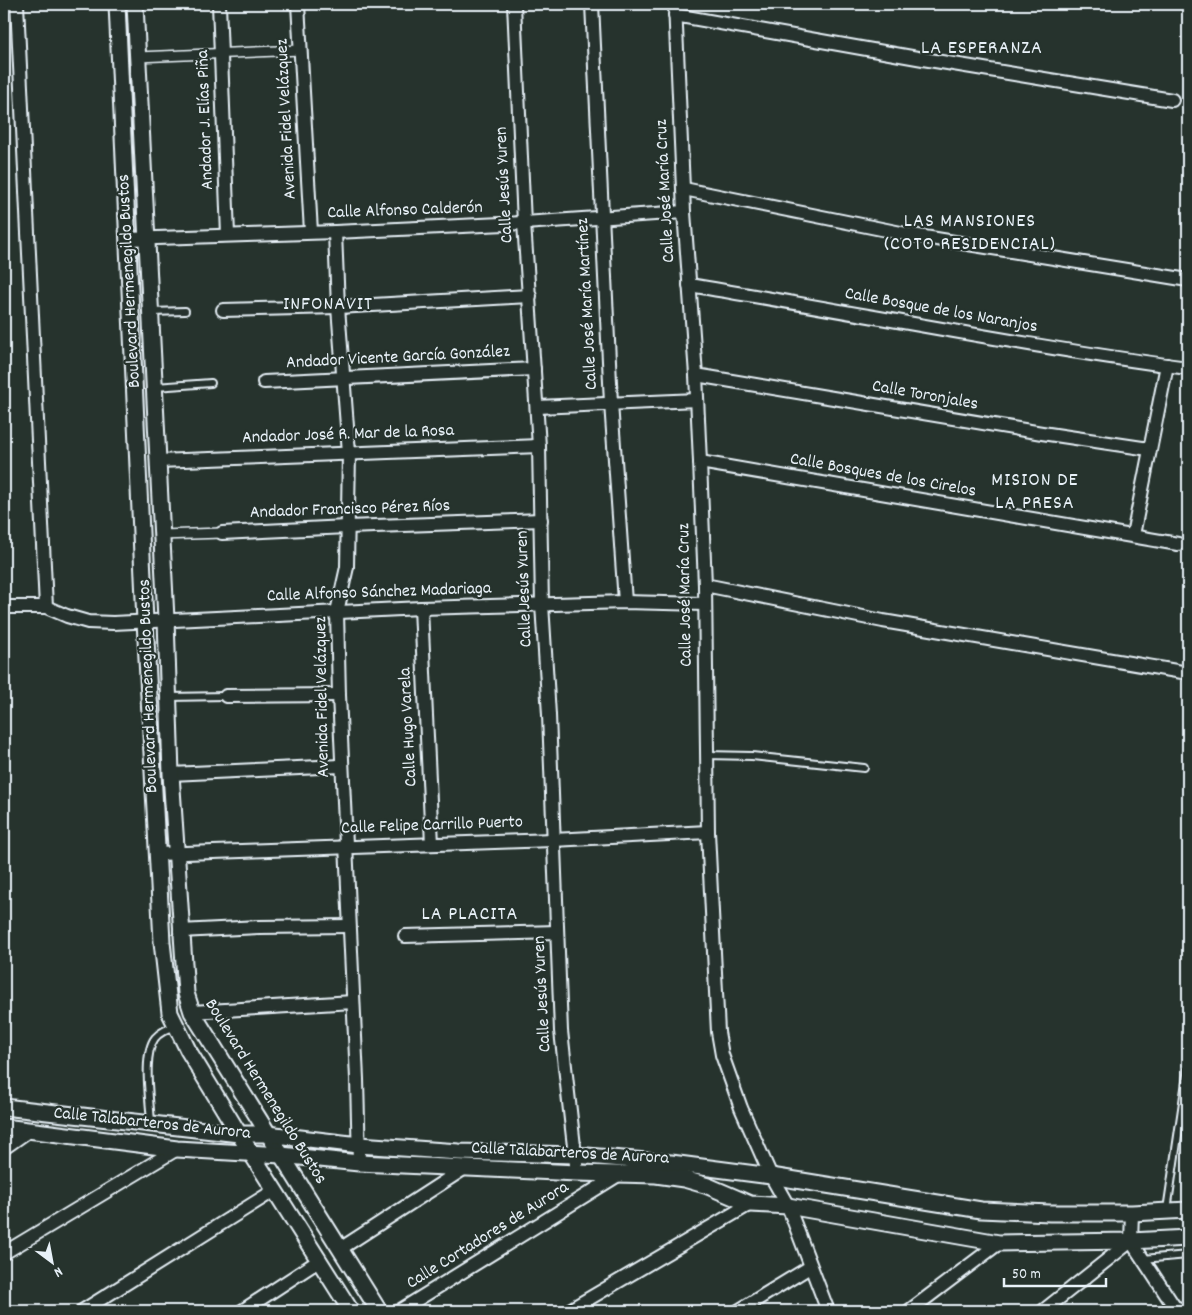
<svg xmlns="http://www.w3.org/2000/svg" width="1192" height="1315" viewBox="0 0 1192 1315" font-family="Dekko,sans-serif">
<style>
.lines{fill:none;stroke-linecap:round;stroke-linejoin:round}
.service-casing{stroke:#e8f1f8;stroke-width:10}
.pedestrian-casing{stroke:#e8f1f8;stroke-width:12}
.minor-casing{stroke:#e8f1f8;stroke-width:16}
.tertiary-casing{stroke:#e8f1f8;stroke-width:19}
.service{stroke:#26332d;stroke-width:6}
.pedestrian{stroke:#26332d;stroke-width:9}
.minor{stroke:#26332d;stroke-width:12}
.tertiary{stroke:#26332d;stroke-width:15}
.labels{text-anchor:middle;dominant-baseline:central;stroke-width:4.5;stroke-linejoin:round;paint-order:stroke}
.street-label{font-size:18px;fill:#e8f1f8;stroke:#26332d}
.quarter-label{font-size:20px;letter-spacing:1px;fill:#e8f1f8;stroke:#26332d}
</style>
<rect width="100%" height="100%" fill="#26332d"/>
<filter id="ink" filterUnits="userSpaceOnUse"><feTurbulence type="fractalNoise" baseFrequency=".02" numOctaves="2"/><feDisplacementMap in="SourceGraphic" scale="10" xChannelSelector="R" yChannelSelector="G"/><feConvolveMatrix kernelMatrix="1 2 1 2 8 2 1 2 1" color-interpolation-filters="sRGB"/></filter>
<g filter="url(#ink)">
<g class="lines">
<defs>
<g id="service">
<path d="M 151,312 L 185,311"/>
<path d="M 155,387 L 211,383"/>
<path d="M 169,697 L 226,696"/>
<path d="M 706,755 L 752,756 L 864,768"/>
<path d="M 151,1123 C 150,1101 142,1055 155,1038 C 161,1031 168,1029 176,1026"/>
<path d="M 1167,1210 L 1188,1068"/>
<path d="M 1143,1259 L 1188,1255"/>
<path d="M 1175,1304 L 1188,1308"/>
</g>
<g id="pedestrian">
<path d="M 137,57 L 301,50"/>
<path d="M 161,535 L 222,533"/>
</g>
<g id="minor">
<path d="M 17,4 L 46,607"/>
<path d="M 219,4 L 228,235"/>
<path d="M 298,4 L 311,232"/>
<path d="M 514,4 L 524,223 L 539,446 L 542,604 L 549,715 L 561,1031 L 577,1173"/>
<path d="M 592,4 L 611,403 L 625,602"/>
<path d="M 675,4 L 684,212 L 696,375 L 700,462 L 705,585 L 708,832 L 718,1032 L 722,1055 L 741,1108 L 771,1176 L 788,1206 L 828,1311"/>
<path d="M 675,15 L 923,59 L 1172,100"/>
<path d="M 684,189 L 906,234 L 1188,280"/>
<path d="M 335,232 L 338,307 L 349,453 L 347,567 L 337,612 L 339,695 L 357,1079 L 359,1163"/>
<path d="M 127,239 L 335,232 L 524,223 L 684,212"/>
<path d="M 689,285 C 855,312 1021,346 1188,368"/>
<path d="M 223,310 L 338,307 L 530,296"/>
<path d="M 696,375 L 1042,433 L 1149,449"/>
<path d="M 264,382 L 534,369"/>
<path d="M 537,407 L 697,400"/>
<path d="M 158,461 L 539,446"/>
<path d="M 700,462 L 1178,544"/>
<path d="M 222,533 L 347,527 L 541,520"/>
<path d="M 1133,535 L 1167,365"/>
<path d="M 705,585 L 883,621 L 1188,673"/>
<path d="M 4,607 L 46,607 L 67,616 L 88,622 L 113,623 L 421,608 L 625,602 L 704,604"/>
<path d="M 421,608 L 432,844"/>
<path d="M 226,696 L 339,695"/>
<path d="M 171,774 L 341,766"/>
<path d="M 158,854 L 553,840 L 708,832"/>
<path d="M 180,931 L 259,927 L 349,926"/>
<path d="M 405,936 L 557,932"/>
<path d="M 192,1012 L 353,1002"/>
<path d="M 4,1148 L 31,1129"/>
<path d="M 1131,1241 L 1177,1311"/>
<path d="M 1131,1241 L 1132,1213"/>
<path d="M 340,1249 L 465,1168"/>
<path d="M 4,1253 L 177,1149"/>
<path d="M 82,1311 L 275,1190"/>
<path d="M 242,1311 L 320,1260"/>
<path d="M 399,1311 L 620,1174"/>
<path d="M 568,1311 L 750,1204"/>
<path d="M 738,1311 L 810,1267"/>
<path d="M 909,1311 L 999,1243"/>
<path d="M 1043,1311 L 1131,1241"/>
</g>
<g id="tertiary">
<path d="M 117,4 L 145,621 L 162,942 L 170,1013 L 188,1050 L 239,1134 L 351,1311"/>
<path d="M 135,4 L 166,619 L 171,774 L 186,993 L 192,1012 L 379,1311"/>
<path d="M 4,1107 L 239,1134 L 267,1134 L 359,1145 L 459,1152 L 575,1155 L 671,1163 L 771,1176 L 981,1210 L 1050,1213 L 1132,1213 L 1188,1210"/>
<path d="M 4,1127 L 177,1149 L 281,1155 L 359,1163 L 577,1173 L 656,1175 L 684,1179 L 708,1186 L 750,1204 L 788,1206 L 999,1243 L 1131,1241 L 1188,1238"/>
</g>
</defs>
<use href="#service" class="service-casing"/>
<use href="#pedestrian" class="pedestrian-casing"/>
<use href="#minor" class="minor-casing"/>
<use href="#tertiary" class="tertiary-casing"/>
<use href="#service" class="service"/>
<use href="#pedestrian" class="pedestrian"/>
<use href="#minor" class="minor"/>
<use href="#tertiary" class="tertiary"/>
</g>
</g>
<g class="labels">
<g class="street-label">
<text transform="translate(287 119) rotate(-93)">Avenida Fidel Velázquez</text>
<text transform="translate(206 120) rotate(-92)">Andador J. Elías Piña</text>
<text transform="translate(505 185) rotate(-93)">Calle Jesús Yuren</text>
<text transform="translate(666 191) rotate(-93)">Calle José María Cruz</text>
<text transform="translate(405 211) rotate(-2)">Calle Alfonso Calderón</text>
<text transform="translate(130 281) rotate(-93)">Boulevard Hermenegildo Bustos</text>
<text transform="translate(588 304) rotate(-93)">Calle José María Martínez</text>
<text transform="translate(941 311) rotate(10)">Calle Bosque de los Naranjos</text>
<text transform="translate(398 358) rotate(-3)">Andador Vicente García González</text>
<text transform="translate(925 396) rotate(10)">Calle Toronjales</text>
<text transform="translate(348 435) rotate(-2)">Andador José R. Mar de la Rosa</text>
<text transform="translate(883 476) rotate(10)">Calle Bosques de los Cirelos</text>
<text transform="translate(350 510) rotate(-2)">Andador Francisco Pérez Ríos</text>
<text transform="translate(525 589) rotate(-92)">Calle Jesús Yuren</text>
<text transform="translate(379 593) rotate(-2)">Calle Alfonso Sánchez Madariaga</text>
<text transform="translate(686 595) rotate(-91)">Calle José María Cruz</text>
<text transform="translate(149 686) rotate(-92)">Boulevard Hermenegildo Bustos</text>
<text transform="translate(323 697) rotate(-91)">Avenida Fidel Velázquez</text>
<text transform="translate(409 727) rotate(-93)">Calle Hugo Varela</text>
<text transform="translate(432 826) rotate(-2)">Calle Felipe Carrillo Puerto</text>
<text transform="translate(543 994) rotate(-93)">Calle Jesús Yuren</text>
<text transform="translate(265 1092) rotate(58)">Boulevard Hermenegildo Bustos</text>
<text transform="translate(152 1124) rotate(6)">Calle Talabarteros de Aurora</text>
<text transform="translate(570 1154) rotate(3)">Calle Talabarteros de Aurora</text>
<text transform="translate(488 1236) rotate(-32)">Calle Cortadores de Aurora</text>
</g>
<g class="quarter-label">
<text x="982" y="49">LA ESPERANZA</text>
<text x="970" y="222">LAS MANSIONES<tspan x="970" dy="23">(COTO RESIDENCIAL)</tspan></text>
<text x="328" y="305">INFONAVIT</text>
<text x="1035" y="481">MISION DE<tspan x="1035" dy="23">LA PRESA</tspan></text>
<text x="470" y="915">LA PLACITA</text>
</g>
</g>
<rect width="1192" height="1315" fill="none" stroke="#26332d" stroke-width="20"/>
<rect x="10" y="10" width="1172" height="1295" fill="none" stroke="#e8f1f8" stroke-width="2" filter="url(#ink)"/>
<g transform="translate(52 1262) rotate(148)" stroke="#26332d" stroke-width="4" paint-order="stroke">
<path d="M0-4L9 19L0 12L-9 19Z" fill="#e8f1f8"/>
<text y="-8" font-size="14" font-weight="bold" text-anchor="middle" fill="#e8f1f8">N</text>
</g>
<path d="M1004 1278v8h102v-8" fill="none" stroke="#e8f1f8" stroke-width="2.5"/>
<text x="1012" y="1278" font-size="15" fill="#e8f1f8" stroke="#26332d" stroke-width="4" paint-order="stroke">50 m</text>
</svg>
